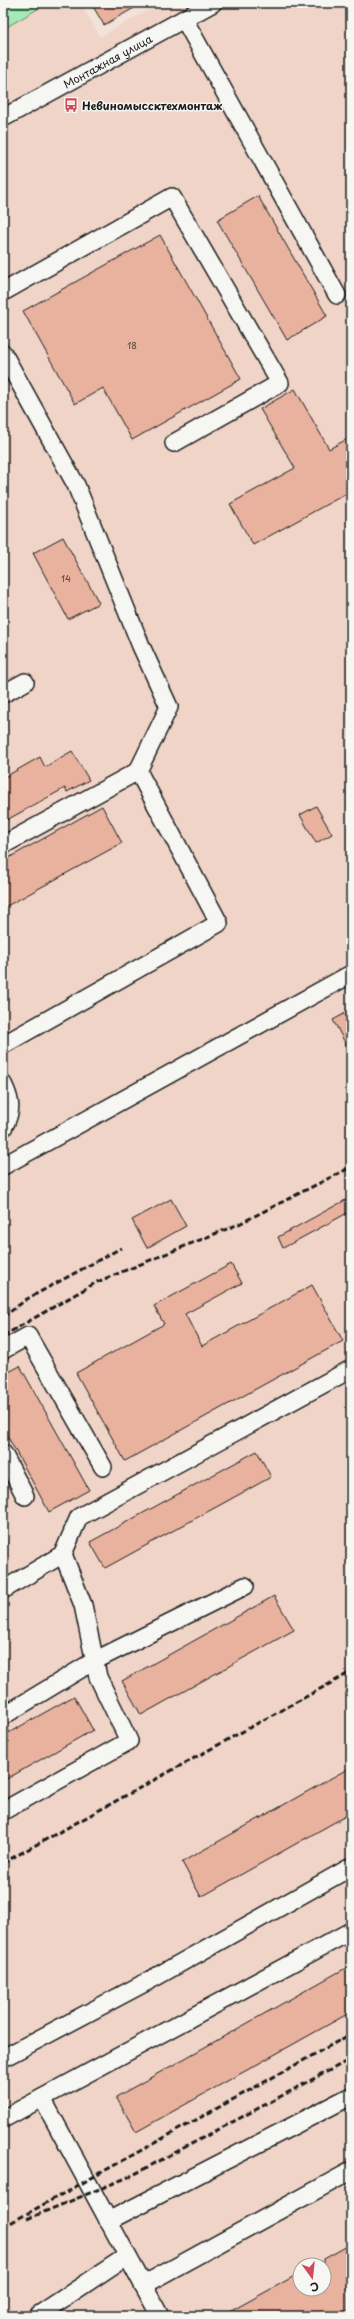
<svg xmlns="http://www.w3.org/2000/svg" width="354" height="2319" viewBox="0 0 354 2319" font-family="'Playpen Sans',sans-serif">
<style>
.built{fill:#efd4c7;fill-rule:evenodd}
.green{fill:#a5eab5;stroke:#608368}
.building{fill:#e9b29e;stroke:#1c1c1c}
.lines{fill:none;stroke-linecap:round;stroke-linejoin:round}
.minor-casing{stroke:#1c1c1c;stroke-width:20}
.minor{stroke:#f6f6f2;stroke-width:17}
.rail{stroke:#1c1c1c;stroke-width:3;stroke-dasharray:6 3;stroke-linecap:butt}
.labels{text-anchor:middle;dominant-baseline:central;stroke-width:3;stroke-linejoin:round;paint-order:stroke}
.number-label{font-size:9px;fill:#4f423c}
.street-label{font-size:11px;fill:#1c1c1c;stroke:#f6f6f2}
.poi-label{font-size:11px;font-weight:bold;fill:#1c1c1c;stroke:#f6f6f2;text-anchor:start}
</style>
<rect width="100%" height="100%" fill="#f2e2d9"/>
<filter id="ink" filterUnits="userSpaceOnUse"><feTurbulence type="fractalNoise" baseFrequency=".025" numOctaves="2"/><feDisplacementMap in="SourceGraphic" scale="8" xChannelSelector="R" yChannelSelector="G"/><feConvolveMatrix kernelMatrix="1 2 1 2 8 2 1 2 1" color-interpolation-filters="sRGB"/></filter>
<g filter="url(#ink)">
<path class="built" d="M 48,3 L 80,3 L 100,37 L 161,3 L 351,3 L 351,2316 L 3,2316 L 3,29 ZM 300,2265 L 324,2265 L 324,2289 L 300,2289 Z"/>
<path class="green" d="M 3,3 L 48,3 L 3,29 Z"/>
<g class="building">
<path d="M 91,3 L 143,3 L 104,25 Z"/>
<path d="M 258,196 L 327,316 L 287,340 L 217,220 Z"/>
<path d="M 160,235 L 241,379 L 132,440 L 103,388 L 75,404 L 23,311 Z"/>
<path d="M 295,389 L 329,449 L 351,437 L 351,491 L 253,545 L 230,504 L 295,468 L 260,409 Z"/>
<path d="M 63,537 L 99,603 L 68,619 L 33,553 Z"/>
<path d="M 72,751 L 89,780 L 67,792 L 65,788 L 3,822 L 3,778 L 40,757 L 45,767 Z"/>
<path d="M 102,806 L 122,843 L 3,908 L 3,861 Z"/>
<path d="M 316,806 L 332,834 L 316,843 L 300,815 Z"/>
<path d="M 351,1010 L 351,1054 L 333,1020 Z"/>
<path d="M 351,1197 L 351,1211 L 283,1248 L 278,1237 Z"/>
<path d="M 171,1199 L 186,1226 L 147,1248 L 132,1220 Z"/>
<path d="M 231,1264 L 242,1283 L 185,1314 L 202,1346 L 312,1285 L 343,1341 L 125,1461 L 76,1373 L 164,1324 L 154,1306 Z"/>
<path d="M 20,1366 L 89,1490 L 49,1512 L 3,1428 L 3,1375 Z"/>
<path d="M 257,1451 L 271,1477 L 105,1568 L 90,1542 Z"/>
<path d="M 274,1596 L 294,1630 L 141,1715 L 122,1681 Z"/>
<path d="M 74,1696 L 93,1730 L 3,1781 L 3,1736 Z"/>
<path d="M 351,1767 L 351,1813 L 201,1897 L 182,1862 Z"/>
<path d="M 351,1965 L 351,2012 L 136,2132 L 116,2097 Z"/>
<path d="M 351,2244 L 351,2309 L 338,2316 L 222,2316 L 300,2273 L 300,2289 L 324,2289 L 324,2259 Z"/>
</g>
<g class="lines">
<defs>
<g id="minor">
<path d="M 184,19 L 337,295"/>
<path id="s1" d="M 3,118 L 213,3"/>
<path d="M 3,292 L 172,197 L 280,383 L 174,443"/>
<path d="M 3,353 L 76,485 L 141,646 L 169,707 L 138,771 L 219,923 L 3,1045"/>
<path d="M 3,694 L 25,682"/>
<path d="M 3,845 L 138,771"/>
<path d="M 3,1084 C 12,1102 12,1112 3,1128"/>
<path d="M 3,1166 L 351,974"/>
<path d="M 3,1350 L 28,1336 L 103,1467"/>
<path d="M 3,1453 L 25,1496"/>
<path d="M 3,1590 L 63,1554"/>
<path d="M 3,1716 L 94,1661 L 245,1586"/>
<path d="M 3,1811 L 129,1741 L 98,1677 L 83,1605 L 63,1554 L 79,1517 L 351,1369"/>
<path d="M 3,2058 L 152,1979 L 351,1867"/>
<path d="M 42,2098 L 160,2316"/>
<path d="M 3,2119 L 351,1931"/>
<path d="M 108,2221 L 351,2096"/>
<path d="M 143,2285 L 351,2171"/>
<path d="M 37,2316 L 127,2256"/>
</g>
</defs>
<use href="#minor" class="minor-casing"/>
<use href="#minor" class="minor"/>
<g class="rail">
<path d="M 3,1317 L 27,1299 L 121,1248"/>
<path d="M 3,1336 L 97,1282 L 239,1224 L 351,1167"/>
<path d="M 3,1545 L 7,1543"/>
<path d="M 3,1863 L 351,1672"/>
<path d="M 27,2219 L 131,2176 L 351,2059"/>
<path d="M 3,2227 L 351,2034"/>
</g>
</g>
</g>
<defs>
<symbol id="bus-bare" viewBox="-9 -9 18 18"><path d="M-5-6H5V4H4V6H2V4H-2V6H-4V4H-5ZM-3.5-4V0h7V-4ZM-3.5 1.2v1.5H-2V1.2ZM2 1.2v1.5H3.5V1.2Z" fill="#d1495b" stroke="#f6f6f2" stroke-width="2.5" paint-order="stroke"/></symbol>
</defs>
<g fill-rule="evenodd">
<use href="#bus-bare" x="61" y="95" width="20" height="20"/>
</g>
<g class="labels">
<g class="number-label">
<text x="132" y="345">18</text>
<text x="66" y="578">14</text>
</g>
<g class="street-label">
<text stroke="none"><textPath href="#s1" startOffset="119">Монтажная улица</textPath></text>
</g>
<g class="poi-label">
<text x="82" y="105">Невиномыссктехмонтаж</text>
</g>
</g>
<rect width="354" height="2319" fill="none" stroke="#f6f6f2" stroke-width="16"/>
<rect x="8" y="8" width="338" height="2303" fill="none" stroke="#1c1c1c" stroke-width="1.5" filter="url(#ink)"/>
<g transform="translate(312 2277) rotate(165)"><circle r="19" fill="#f6f6f2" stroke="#9f9f9c"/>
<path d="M0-3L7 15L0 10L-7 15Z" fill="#d1495b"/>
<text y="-6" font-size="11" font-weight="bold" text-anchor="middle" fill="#1c1c1c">С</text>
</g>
</svg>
